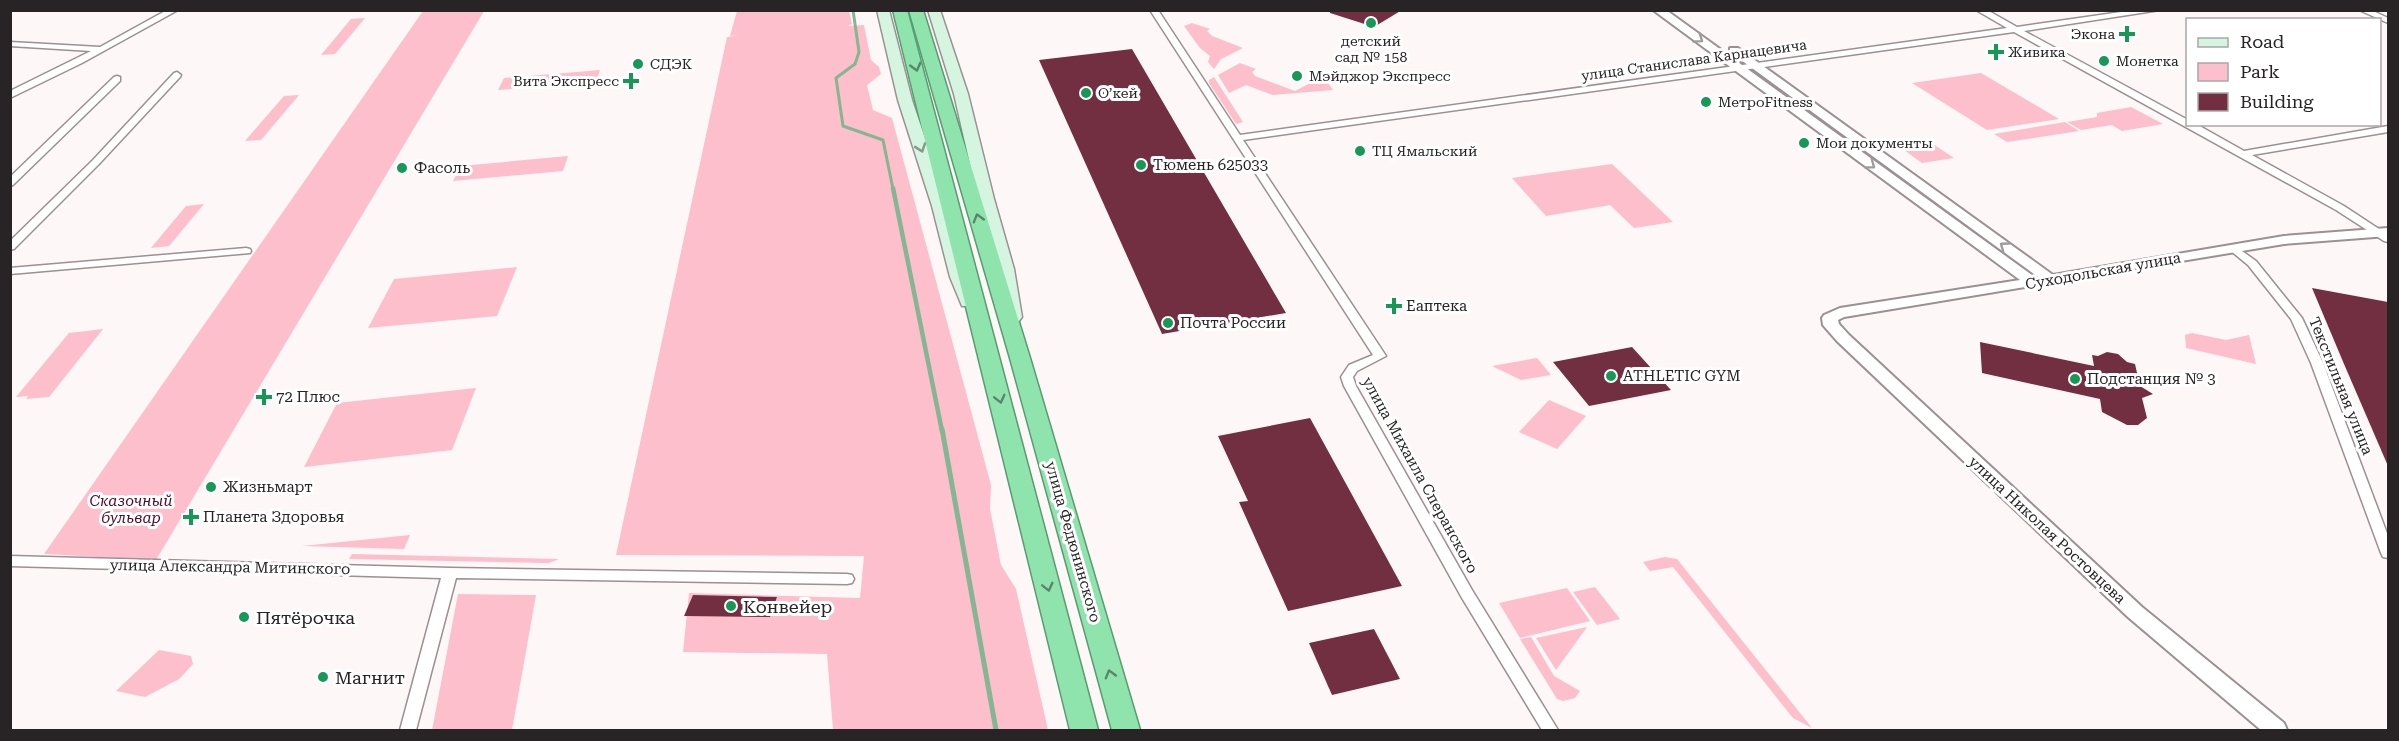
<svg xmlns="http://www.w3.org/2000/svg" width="2399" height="741" viewBox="0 0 2399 741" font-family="'Roboto Serif',serif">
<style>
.green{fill:#fdbfcb}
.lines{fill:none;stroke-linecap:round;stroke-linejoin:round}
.stream-far2{stroke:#84b694;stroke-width:3}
.stream-far1{stroke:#84b694;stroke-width:4.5}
.stream{stroke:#84b694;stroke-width:5}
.building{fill:#732f42}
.minor-casing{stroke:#9b9092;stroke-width:3}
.tertiary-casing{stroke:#9b9092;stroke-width:4}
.secondary-casing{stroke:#9b9092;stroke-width:3}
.trunk-casing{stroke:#599c71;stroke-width:3}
.minor{fill:#fff;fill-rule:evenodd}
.tertiary{fill:#fff;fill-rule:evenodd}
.secondary{fill:#d5f5e1;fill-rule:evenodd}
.trunk{fill:#8fe4ae;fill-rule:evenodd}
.oneway{stroke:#9e9c9d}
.oneway2{stroke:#5c846a}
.oneway3{stroke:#87978c}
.poi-dot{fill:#169857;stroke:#fff;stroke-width:2}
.labels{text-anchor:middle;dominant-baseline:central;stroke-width:6;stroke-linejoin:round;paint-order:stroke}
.far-poi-label{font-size:14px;fill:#282425;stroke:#fff;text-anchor:start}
.far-street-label{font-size:14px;fill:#282425;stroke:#fff}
.poi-label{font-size:15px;fill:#282425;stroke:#fff;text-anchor:start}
.street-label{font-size:15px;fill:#282425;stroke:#fff}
.park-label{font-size:15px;font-style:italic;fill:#520b25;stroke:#fff}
.near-poi-label{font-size:18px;fill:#282425;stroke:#fff;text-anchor:start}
</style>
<rect width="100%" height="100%" fill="#fef7f8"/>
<g class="green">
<path d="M 423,11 L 484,11 L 156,560 L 44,554 Z"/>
<path d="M 737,11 L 849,11 L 852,24 L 847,26 L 864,25 L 871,60 L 879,67 L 881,74 L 867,85 L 873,110 L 892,118 L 991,485 L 990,509 L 1001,565 L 1016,589 L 1048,730 L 833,730 L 827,654 L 683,652 L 689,593 L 860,598 L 864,556 L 616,555 L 727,37 L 740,35 L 730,36 Z"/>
<path d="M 365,18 L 335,54 L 321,55 L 351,19 Z"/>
<path d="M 1192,23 L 1210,29 L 1207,31 L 1212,36 L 1243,48 L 1221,59 L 1214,69 L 1208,62 L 1210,56 L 1200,48 L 1184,26 Z"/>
<path d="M 1240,63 L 1256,69 L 1252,72 L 1255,76 L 1295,91 L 1318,79 L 1315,75 L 1321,74 L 1333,90 L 1273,95 L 1246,85 L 1229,93 L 1218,75 Z"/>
<path d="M 600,70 L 596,82 L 498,90 L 504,78 Z"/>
<path d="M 1981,73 L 2059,119 L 1987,130 L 1912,83 Z"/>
<path d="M 1755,76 L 1760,76 L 2009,253 L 2003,255 Z"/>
<path d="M 1214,77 L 1243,122 L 1236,124 L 1209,83 L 1209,80 Z"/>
<path d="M 299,95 L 261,140 L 245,141 L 284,96 Z"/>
<path d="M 2131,107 L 2163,124 L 2122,131 L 2112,125 L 2081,130 L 2067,122 L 2097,117 L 2097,113 Z"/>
<path d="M 2065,122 L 2079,131 L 2007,142 L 1994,134 Z"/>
<path d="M 1924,138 L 1954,158 L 1922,163 L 1893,142 Z"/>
<path d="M 568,156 L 563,171 L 453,181 L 461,166 Z"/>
<path d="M 1612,164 L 1673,222 L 1634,228 L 1610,205 L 1546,216 L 1512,178 Z"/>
<path d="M 204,204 L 169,246 L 151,248 L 186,206 Z"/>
<path d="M 517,267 L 497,316 L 368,328 L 394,279 Z"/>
<path d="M 103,329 L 49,397 L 26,399 L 28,396 L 16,397 L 69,333 Z"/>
<path d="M 2192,333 L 2226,340 L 2249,335 L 2256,364 L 2186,348 L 2185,335 Z"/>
<path d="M 1537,358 L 1551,375 L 1521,380 L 1492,366 Z"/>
<path d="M 476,388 L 452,450 L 304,467 L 337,403 Z"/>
<path d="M 1549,400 L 1586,416 L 1557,449 L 1519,432 Z"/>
<path d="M 410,535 L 404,549 L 302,546 Z"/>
<path d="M 352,554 L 559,559 L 549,563 L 349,559 Z"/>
<path d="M 1665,557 L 1677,559 L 1812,728 L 1793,718 L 1673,567 L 1650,571 L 1643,562 Z"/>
<path d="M 1595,587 L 1620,619 L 1597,625 L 1573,592 Z"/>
<path d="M 1567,588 L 1590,621 L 1520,638 L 1499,603 Z"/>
<path d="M 458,594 L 536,595 L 512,730 L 432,730 Z"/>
<path d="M 1587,627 L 1556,670 L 1536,638 Z"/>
<path d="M 1531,637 L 1554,676 L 1580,691 L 1575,698 L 1563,701 L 1557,699 L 1520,639 Z"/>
<path d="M 159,650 L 191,656 L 193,664 L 179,679 L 145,697 L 116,691 Z"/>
</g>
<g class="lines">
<path class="stream-far2" d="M 853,10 L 859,52 L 855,64 L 836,78 L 843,126 L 883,140 L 893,189"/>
<path class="stream-far1" d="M 893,188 L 942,431"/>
<path class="stream" d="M 942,429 L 996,730"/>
</g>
<g class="building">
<path d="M 1330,10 L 1402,10 L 1374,27 L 1330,13 Z"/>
<path d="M 1132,49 L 1248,248 L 1286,313 L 1162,334 L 1039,60 Z"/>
<path d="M 2312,288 L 2388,302 L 2388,466 L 2344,364 Z"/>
<path d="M 1980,342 L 2094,366 L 2092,355 L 2098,356 L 2107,352 L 2118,354 L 2127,362 L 2135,364 L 2140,386 L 2153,394 L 2142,398 L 2147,418 L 2138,425 L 2127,425 L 2102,412 L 2100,399 L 1982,373 Z"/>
<path d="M 1632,347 L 1671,390 L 1589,406 L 1553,362 Z"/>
<path d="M 1310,418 L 1402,586 L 1288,611 L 1239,502 L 1248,501 L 1218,436 Z"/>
<path d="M 693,595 L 777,597 L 770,617 L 684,616 Z"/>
<path d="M 1374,629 L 1400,679 L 1332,695 L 1309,643 Z"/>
</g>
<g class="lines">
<defs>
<g id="minor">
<path d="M 167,10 L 178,10 L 82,63 L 10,98 L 10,91 L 91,51 L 10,46 L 10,42 L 100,47 Z"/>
<path d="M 1150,10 L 1158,10 L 1240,135 L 2007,28 L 1976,10 L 1987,10 L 2017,27 L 2135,10 L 2160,10 L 2024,31 L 2188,120 L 2188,124 L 2196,124 L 2244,151 L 2388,126 L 2388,132 L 2252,155 L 2344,206 L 2388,235 L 2388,242 L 2384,241 L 2336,210 L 2014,32 L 1243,140 L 1386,356 L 1357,371 L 1353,377 L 1356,386 L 1472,590 L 1558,730 L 1542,730 L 1462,598 L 1344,386 L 1341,377 L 1349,365 L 1373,355 Z"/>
<path d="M 2359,10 L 2371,10 L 2388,18 L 2388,23 Z"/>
<path d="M 177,72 L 181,75 L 180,77 L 99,164 L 14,249 L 10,250 L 10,241 L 93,160 L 174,73 Z"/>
<path d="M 117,76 L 120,77 L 120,81 L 13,185 L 10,186 L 10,177 L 114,77 Z"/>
<path d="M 2235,246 L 2256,261 L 2302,318 L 2323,363 L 2388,536 L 2388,558 L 2383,557 L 2381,553 L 2311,363 L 2291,319 L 2248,265 L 2231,251 L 2230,249 L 2231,247 Z"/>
<path d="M 246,248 L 250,249 L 251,251 L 250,253 L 10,274 L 10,268 Z"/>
<path d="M 10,556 L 450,568 L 847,574 L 852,575 L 854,579 L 852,583 L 847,584 L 456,578 L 416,730 L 400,730 L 441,578 L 10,566 Z"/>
</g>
<path id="tertiary" d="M 1653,10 L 1666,10 L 2036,278 L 2038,277 L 1730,52 L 1730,48 L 1738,48 L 2053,275 L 2284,236 L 2388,228 L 2388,236 L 2284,244 L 1844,317 L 1838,320 L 1839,324 L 1849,335 L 2142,607 L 2284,723 L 2287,730 L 2261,730 L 2128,617 L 1837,341 L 1823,325 L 1822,318 L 1824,315 L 1840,308 L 2020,280 Z"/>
<g id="secondary">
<path d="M 877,10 L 889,10 L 912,100 L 948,206 L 966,277 L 976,302 L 974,306 L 962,306 L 950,277 L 932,206 L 898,100 Z"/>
<path d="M 928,10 L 940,10 L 968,94 L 994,199 L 1014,269 L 1022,317 L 1019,321 L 1007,321 L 1004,317 L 998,269 L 978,199 L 954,94 Z"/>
</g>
<g id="trunk">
<path d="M 893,10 L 907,10 L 1098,730 L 1070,730 Z"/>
<path d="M 909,10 L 923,10 L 1030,358 L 1140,730 L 1112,730 L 1010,358 Z"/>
</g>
</defs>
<use href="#minor" class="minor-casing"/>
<use href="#tertiary" class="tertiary-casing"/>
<use href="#secondary" class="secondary-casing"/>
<use href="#trunk" class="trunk-casing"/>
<use href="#minor" class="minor"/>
<use href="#tertiary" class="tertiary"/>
<use href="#secondary" class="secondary"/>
<use href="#trunk" class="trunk"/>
</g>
<defs><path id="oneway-chevron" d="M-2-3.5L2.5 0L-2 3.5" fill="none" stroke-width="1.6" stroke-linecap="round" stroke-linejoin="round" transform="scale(1.5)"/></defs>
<g class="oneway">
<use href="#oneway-chevron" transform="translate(1699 39) rotate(35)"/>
<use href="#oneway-chevron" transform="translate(1871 165) rotate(37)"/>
<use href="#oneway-chevron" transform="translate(2004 246) rotate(-144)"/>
</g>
<g class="oneway2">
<use href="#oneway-chevron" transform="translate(916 67) rotate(75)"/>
<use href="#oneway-chevron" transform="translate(978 218) rotate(-106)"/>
<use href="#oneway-chevron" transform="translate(1000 399) rotate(76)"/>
<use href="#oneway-chevron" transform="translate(1048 587) rotate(76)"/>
<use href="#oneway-chevron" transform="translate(1110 674) rotate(-106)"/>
</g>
<use class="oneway3" href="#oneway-chevron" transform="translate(921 148) rotate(71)"/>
<g class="poi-dot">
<circle cx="1371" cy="23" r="6"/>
<path d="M2124 25h6v6h6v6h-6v6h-6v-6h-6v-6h6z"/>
<path d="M1993 43h6v6h6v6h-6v6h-6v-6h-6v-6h6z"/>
<circle cx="2104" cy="61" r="6"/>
<circle cx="638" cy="64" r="6"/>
<circle cx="1297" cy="76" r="6"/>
<path d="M628 72h6v6h6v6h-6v6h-6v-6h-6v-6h6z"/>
<circle cx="1086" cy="93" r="6"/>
<circle cx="1706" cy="102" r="6"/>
<circle cx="1804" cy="143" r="6"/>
<circle cx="1360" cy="151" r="6"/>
<circle cx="1141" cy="165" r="6"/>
<circle cx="402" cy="168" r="6"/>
<path d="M1391 297h6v6h6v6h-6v6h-6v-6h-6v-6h6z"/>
<circle cx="1168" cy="323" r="6"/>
<circle cx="1611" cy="376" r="6"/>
<circle cx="2075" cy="379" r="6"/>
<path d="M261 388h6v6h6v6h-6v6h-6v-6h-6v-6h6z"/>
<circle cx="211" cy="487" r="6"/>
<path d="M188 508h6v6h6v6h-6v6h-6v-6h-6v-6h6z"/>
<circle cx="731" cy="606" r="6"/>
<circle cx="244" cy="617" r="6"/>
<circle cx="323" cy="677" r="6"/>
</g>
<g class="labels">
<g class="far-poi-label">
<text x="2115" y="34" text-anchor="end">Экона</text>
<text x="1371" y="41" text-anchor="middle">детский<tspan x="1371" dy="16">сад № 158</tspan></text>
<text x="2008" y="52">Живика</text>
<text x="2116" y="61">Монетка</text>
<text x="650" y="64">СДЭК</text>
<text x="1309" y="76">Мэйджор Экспресс</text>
<text x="619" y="81" text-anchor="end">Вита Экспресс</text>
<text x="1098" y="93">О’кей</text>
<text x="1718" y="102">МетроFitness</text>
<text x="1816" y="143">Мои документы</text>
<text x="1372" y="151">ТЦ Ямальский</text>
</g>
<g class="far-street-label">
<text transform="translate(1694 60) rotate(-8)">улица Станислава Карнацевича</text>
</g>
<g class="poi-label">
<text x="1153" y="165">Тюмень 625033</text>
<text x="414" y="168">Фасоль</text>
<text x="1406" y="306">Еаптека</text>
<text x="1180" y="323">Почта России</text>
<text x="1623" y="376">ATHLETIC GYM</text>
<text x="2087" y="379">Подстанция № 3</text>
<text x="276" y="397">72 Плюс</text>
<text x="223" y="487">Жизньмарт</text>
<text x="203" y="517">Планета Здоровья</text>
</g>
<g class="street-label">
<text transform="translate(2103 271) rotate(-10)">Суходольская улица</text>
<text transform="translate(2341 386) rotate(68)">Текстильная улица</text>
<text transform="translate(1420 475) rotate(61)">улица Михаила Сперанского</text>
<text transform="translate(2047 530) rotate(43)">улица Николая Ростовцева</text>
<text transform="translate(1073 542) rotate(74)">улица Федюнинского</text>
<text transform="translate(230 567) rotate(1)">улица Александра Митинского</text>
</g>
<g class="park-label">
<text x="131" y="501">Сказочный<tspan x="131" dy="17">бульвар</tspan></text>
</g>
<g class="near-poi-label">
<text x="743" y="606">Конвейер</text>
<text x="256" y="617">Пятёрочка</text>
<text x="335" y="677">Магнит</text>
</g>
</g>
<rect width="2399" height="741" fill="none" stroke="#282425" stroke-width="24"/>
<rect x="2186" y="18" width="195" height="108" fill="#ffffff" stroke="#a9a7a8" stroke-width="1.5"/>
<rect x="2198" y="38" width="30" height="9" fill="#d5f5e1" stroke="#a9a7a8" stroke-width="1.5"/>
<text x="2240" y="48" font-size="18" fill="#282425">Road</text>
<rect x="2198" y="63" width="30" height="18" fill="#fdbfcb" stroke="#a9a7a8" stroke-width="1.5"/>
<text x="2240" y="78" font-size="18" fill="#282425">Park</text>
<rect x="2198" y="93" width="30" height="18" fill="#732f42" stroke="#a9a7a8" stroke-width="1.5"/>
<text x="2240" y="108" font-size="18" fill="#282425">Building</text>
</svg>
